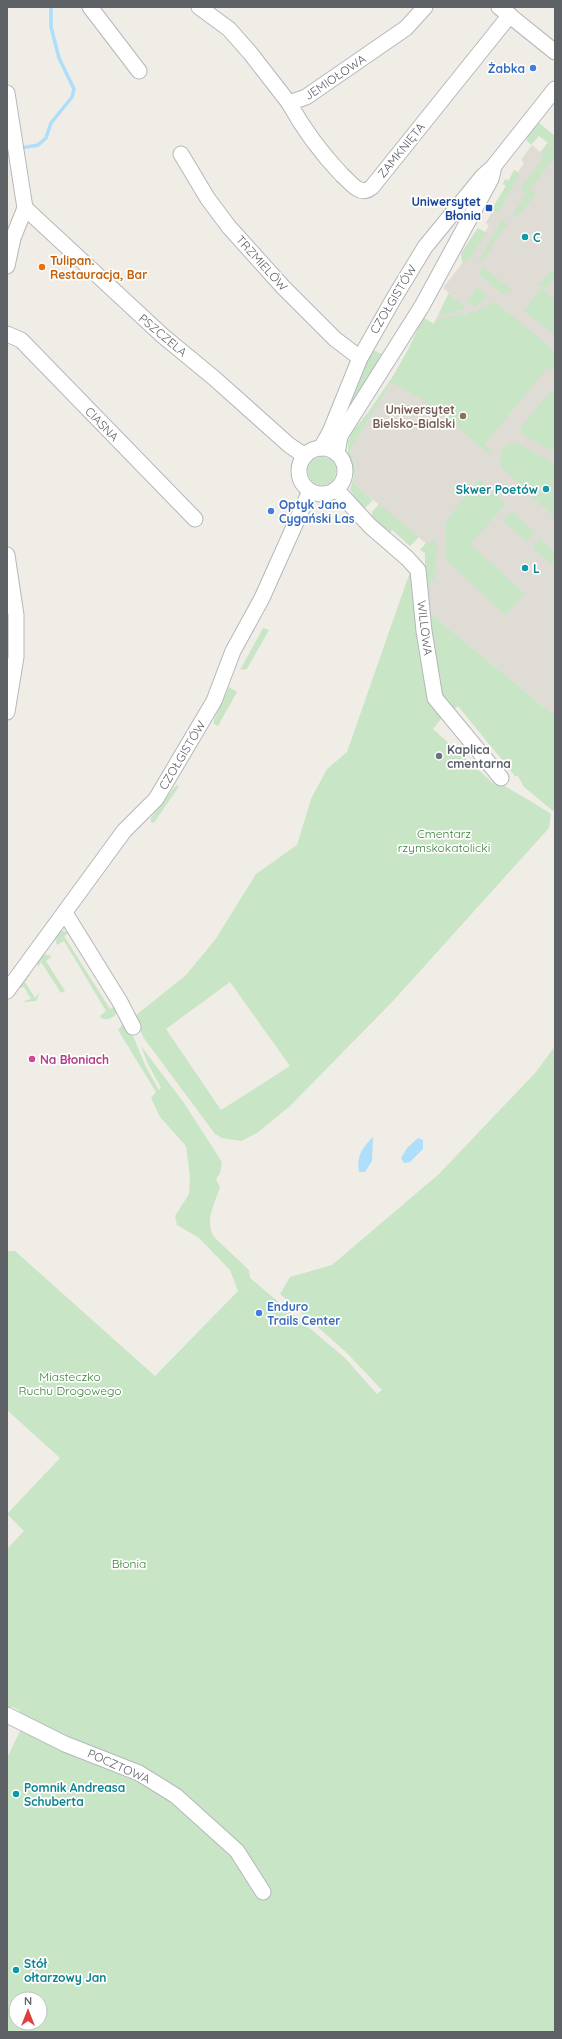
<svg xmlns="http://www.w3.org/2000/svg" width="562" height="2039" viewBox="0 0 562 2039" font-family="Quicksand,sans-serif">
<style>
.education{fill:#dfdcd5}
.green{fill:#c8e5c5;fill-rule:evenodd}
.water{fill:#addefa}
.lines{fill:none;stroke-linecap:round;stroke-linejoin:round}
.stream{stroke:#addefa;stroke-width:3.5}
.minor-casing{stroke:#b4b7bb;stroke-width:17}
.minor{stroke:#fff;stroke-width:15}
.shop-dot{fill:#3f7fe0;stroke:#fff;stroke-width:1.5}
.transit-dot{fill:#1a4fb4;stroke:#fff;stroke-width:1.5}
.culture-dot{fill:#0f9aa8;stroke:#fff;stroke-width:1.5}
.food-dot{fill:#e8710a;stroke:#fff;stroke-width:1.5}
.education-dot{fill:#8d6e63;stroke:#fff;stroke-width:1.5}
.worship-dot{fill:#6b7280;stroke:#fff;stroke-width:1.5}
.hotel-dot{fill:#d1479c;stroke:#fff;stroke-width:1.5}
.labels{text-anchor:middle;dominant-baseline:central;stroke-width:3.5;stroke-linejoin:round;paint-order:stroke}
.shop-label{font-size:12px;font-weight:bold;fill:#366cbe;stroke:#fff;text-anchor:start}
.street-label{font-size:12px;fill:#5e6266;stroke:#fff}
.transit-label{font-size:12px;font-weight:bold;fill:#164399;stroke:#fff;text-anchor:end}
.culture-label{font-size:12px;font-weight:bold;fill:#0d838f;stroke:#fff;text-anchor:start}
.food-label{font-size:12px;font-weight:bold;fill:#c56008;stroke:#fff;text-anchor:start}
.education-label{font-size:12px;font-weight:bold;fill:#785e54;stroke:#fff;text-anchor:end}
.worship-label{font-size:12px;font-weight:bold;fill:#5b616d;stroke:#fff;text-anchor:start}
.park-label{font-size:12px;fill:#3c823a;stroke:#fff}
.hotel-label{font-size:12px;font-weight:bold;fill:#b23c85;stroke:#fff;text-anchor:start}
</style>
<rect width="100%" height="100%" fill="#f0ede7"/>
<path class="education" d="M 554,135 L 555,136 L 555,716 L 425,609 L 428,545 L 354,484 L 356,469 L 350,450 L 411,350 L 434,323 L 449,293 L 443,288 L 463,262 L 482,230 L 485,232 L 489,226 L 486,223 L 514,170 L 518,172 L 524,163 L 521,160 L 532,145 L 540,152 Z"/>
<g class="green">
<path d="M 539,123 L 555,136 L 555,163 L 552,161 L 530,189 L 536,194 L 517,217 L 513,215 L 526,193 L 520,190 L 543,158 L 541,153 L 548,143 L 539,136 L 531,145 L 527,141 L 527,136 Z"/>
<path d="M 514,170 L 518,173 L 519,176 L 498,213 L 491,210 L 506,186 L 503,184 L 505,179 L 509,181 Z"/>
<path d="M 502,220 L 508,224 L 490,247 L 492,248 L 480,263 L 478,262 Z"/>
<path d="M 478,228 L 486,233 L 470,259 L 462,262 L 461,253 Z"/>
<path d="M 483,267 L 513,291 L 503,294 L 478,274 Z"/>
<path d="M 552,269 L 555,277 L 547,288 L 539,285 Z"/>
<path d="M 477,288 L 487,295 L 482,303 L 474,307 L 467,301 Z"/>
<path d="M 540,289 L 547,291 L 546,293 L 555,300 L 555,335 L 524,311 Z"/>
<path d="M 448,294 L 464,306 L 463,310 L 438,316 Z"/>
<path d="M 495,302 L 555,351 L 555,367 L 552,370 L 548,367 L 485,444 L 491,450 L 488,453 C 457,427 429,398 391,383 L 350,450 L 356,469 L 354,484 L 373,500 L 365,508 L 355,503 L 357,500 L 350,490 L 354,476 L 348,454 L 348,441 L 352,432 L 369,411 L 393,376 L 409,348 L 423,317 L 434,324 L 436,320 L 462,314 L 463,317 L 466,316 L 466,313 L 474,311 L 475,314 L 478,313 L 478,310 Z"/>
<path d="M 371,349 L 384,355 L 345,417 L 343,416 Z"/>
<path d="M 552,390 L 555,390 L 555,452 L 524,436 L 521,431 L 522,426 Z"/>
<path d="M 512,443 L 517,443 L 555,464 L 555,480 L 552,486 L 546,485 L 546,487 L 540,488 L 539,491 L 540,494 L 549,489 L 555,491 L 555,518 L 502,468 C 498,459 501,445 512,443 Z"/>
<circle cx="322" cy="471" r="14"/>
<path d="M 479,479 L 491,490 L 469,492 Z"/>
<path d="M 495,494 L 506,504 L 470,544 L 525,594 L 505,615 L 447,561 L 446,558 L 445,523 L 466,495 Z"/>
<path d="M 379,504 L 419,537 L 410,546 L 392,530 L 388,535 L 372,518 L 372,512 Z"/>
<path d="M 512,511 L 535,533 L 526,542 L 503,521 Z"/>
<path d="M 540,538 L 555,553 L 555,562 L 552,565 L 532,547 Z"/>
<path d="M 433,540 L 437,543 L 435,576 L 426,591 L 425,609 L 555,716 L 555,808 L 553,811 L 524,787 L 518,776 L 515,776 L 458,706 L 453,710 L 438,698 L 426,631 L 422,573 L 425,571 L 425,553 L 420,550 L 426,543 L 428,544 Z"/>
<path d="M 411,569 L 445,714 L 433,729 L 494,784 L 497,781 C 515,793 534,802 551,814 L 549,828 L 393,1001 L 290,1106 L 257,1133 L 241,1141 L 222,1138 L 215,1134 L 143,1037 L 135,1016 L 186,975 L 215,940 L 256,874 L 297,845 L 311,799 L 327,769 L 347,752 ZM 230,982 L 290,1066 L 221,1110 L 166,1029 Z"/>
<path d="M 263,628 L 269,630 L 247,669 L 240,670 Z"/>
<path d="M 229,687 L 237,692 L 218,726 L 214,724 L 214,720 Z"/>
<path d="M 177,785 L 179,786 L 154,823 L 151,822 L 151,818 L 174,788 Z"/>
<path d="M 61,930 L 69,933 L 64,936 L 110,1009 L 116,1006 L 117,1013 C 113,1018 107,1021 101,1018 L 100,1016 L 106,1011 L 64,941 L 57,945 L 55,938 Z"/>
<path d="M 43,954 L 52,956 L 46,961 L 65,991 L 61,993 L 41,962 L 38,967 L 37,961 Z"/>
<path d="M 29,972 L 30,975 L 25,982 L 35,998 L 40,992 L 36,1001 L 25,1002 L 24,1001 L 31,999 L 24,987 L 16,989 Z"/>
<path d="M 123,1024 L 132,1033 L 145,1065 L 159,1090 L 161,1088 L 148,1064 L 141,1046 L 184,1103 L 222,1162 L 220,1173 L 216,1179 L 220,1187 C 215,1203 204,1221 214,1237 L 249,1270 L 250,1278 L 345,1358 L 377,1394 L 382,1390 L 347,1353 L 280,1294 L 290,1277 L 332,1265 L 439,1174 L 536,1072 L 555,1046 L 555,2032 L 7,2032 L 7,1758 L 20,1731 L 25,1729 L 19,1710 L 13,1707 L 7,1707 L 7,1549 L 24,1531 L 7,1514 L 60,1458 L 7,1410 L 7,1251 L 15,1251 L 155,1376 L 238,1291 L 230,1270 L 199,1238 L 177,1225 L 175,1216 L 189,1194 L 190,1176 L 186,1146 L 160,1117 L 151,1098 L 156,1092 L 118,1030 ZM 16,1999 L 40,1999 L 40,2023 L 16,2023 Z"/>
</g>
<g class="water">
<path d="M 373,1137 L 372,1161 L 365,1172 L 359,1172 C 356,1157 362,1148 373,1137 Z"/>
<path d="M 418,1138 L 423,1140 L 423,1149 L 410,1162 L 404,1163 L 401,1158 L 407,1148 Z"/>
</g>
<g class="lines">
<path class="stream" d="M 21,148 L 38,145 L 46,138 L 51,123 L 72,97 L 74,89 L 59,58 L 51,27 L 51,7"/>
<defs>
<g id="minor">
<path d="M 90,7 L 139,71"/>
<path d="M 199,7 L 229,29 L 251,54 L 289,103 L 306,97 L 406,28 L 425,7"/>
<path d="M 499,7 L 555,52"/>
<path d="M 7,93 L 25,208 L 13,238 L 7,266"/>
<path d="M 289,103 C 304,130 321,153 342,175 C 347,179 352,186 358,189 C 363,192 367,191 372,187 L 510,15"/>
<path d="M 181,154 L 208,199 L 229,227 L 283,287 L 335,339 L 360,358"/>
<path d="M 25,208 L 163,336 L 214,378 L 289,445 L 305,456"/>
<path d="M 7,334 L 21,340 L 195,519"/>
<path d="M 321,448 L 330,432 L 360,358 L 394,298 L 425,247 L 483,176 L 493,167 L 555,89"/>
<circle cx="322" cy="471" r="23"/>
<path d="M 337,454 L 340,436 L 422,306 L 491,179 L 493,171"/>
<path d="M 336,489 L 370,526 L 407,558 L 418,570 L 424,631 L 435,698 L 501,778"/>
<path d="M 7,555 L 16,615 L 16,657 L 7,712"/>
<path d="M 65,913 L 120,1002 L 133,1027"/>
<path d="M 7,991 L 124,831 L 156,799 L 214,701 L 233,651 L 262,598 L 310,491"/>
<path d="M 7,1715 L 65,1744 L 139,1773 L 176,1796 L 237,1851 L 263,1892"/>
</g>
</defs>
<use href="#minor" class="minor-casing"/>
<use href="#minor" class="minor"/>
</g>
<g class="shop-dot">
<circle cx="533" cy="68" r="4"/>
<circle cx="271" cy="511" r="4"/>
<circle cx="259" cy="1313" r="4"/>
</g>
<rect class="transit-dot" x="485" y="204" width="8" height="8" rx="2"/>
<g class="culture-dot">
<circle cx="525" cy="237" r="4"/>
<circle cx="546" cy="489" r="4"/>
<circle cx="525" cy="568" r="4"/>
<circle cx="16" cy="1794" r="4"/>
<circle cx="16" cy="1970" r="4"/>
</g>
<circle class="food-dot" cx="42" cy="267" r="4"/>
<circle class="education-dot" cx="463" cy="416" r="4"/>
<circle class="worship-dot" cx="439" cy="756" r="4"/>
<circle class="hotel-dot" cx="32" cy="1059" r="4"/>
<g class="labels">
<g class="shop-label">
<text x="525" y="68" text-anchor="end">Żabka</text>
<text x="279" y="504">Optyk Jano<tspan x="279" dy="14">Cygański Las</tspan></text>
<text x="267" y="1306">Enduro<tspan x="267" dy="14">Trails Center</tspan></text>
</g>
<g class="street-label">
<text transform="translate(335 77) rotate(-34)">JEMIOŁOWA</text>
<text transform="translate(401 150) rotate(-51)">ZAMKNIĘTA</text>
<text transform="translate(262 263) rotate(48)">TRZMIELÓW</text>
<text transform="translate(393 299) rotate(-59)">CZOŁGISTÓW</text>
<text transform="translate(163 335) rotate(40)">PSZCZELA</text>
<text transform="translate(102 424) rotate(46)">CIASNA</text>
<text transform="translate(425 628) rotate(83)">WILLOWA</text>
<text transform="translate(182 755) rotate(-59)">CZOŁGISTÓW</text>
<text transform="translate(119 1766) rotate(24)">POCZTOWA</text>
</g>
<g class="transit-label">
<text x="481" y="201">Uniwersytet<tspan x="481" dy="14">Błonia</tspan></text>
</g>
<g class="culture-label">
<text x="533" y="237">C</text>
<text x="538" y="489" text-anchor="end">Skwer Poetów</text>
<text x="533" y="568">L</text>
<text x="24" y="1787">Pomnik Andreasa<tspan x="24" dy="14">Schuberta</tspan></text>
<text x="24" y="1963">Stół<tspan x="24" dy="14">ołtarzowy Jan</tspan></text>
</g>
<g class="food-label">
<text x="50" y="260">Tulipan.<tspan x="50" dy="14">Restauracja, Bar</tspan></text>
</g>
<g class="education-label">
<text x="455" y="409">Uniwersytet<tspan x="455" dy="14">Bielsko-Bialski</tspan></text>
</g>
<g class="worship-label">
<text x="447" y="749">Kaplica<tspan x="447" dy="14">cmentarna</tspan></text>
</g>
<g class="park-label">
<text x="444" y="833">Cmentarz<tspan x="444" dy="14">rzymskokatolicki</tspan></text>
<text x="70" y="1376">Miasteczko<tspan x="70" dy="14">Ruchu Drogowego</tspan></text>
<text x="129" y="1563">Błonia</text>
</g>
<g class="hotel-label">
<text x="40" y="1059">Na Błoniach</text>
</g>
</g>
<rect width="562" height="2039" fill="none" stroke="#5e6266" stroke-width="16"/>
<g transform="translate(28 2011)"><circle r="19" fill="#ffffff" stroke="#bfc0c2"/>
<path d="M0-3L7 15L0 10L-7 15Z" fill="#e03e3d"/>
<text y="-6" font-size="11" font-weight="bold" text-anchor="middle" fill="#5e6266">N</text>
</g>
</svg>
